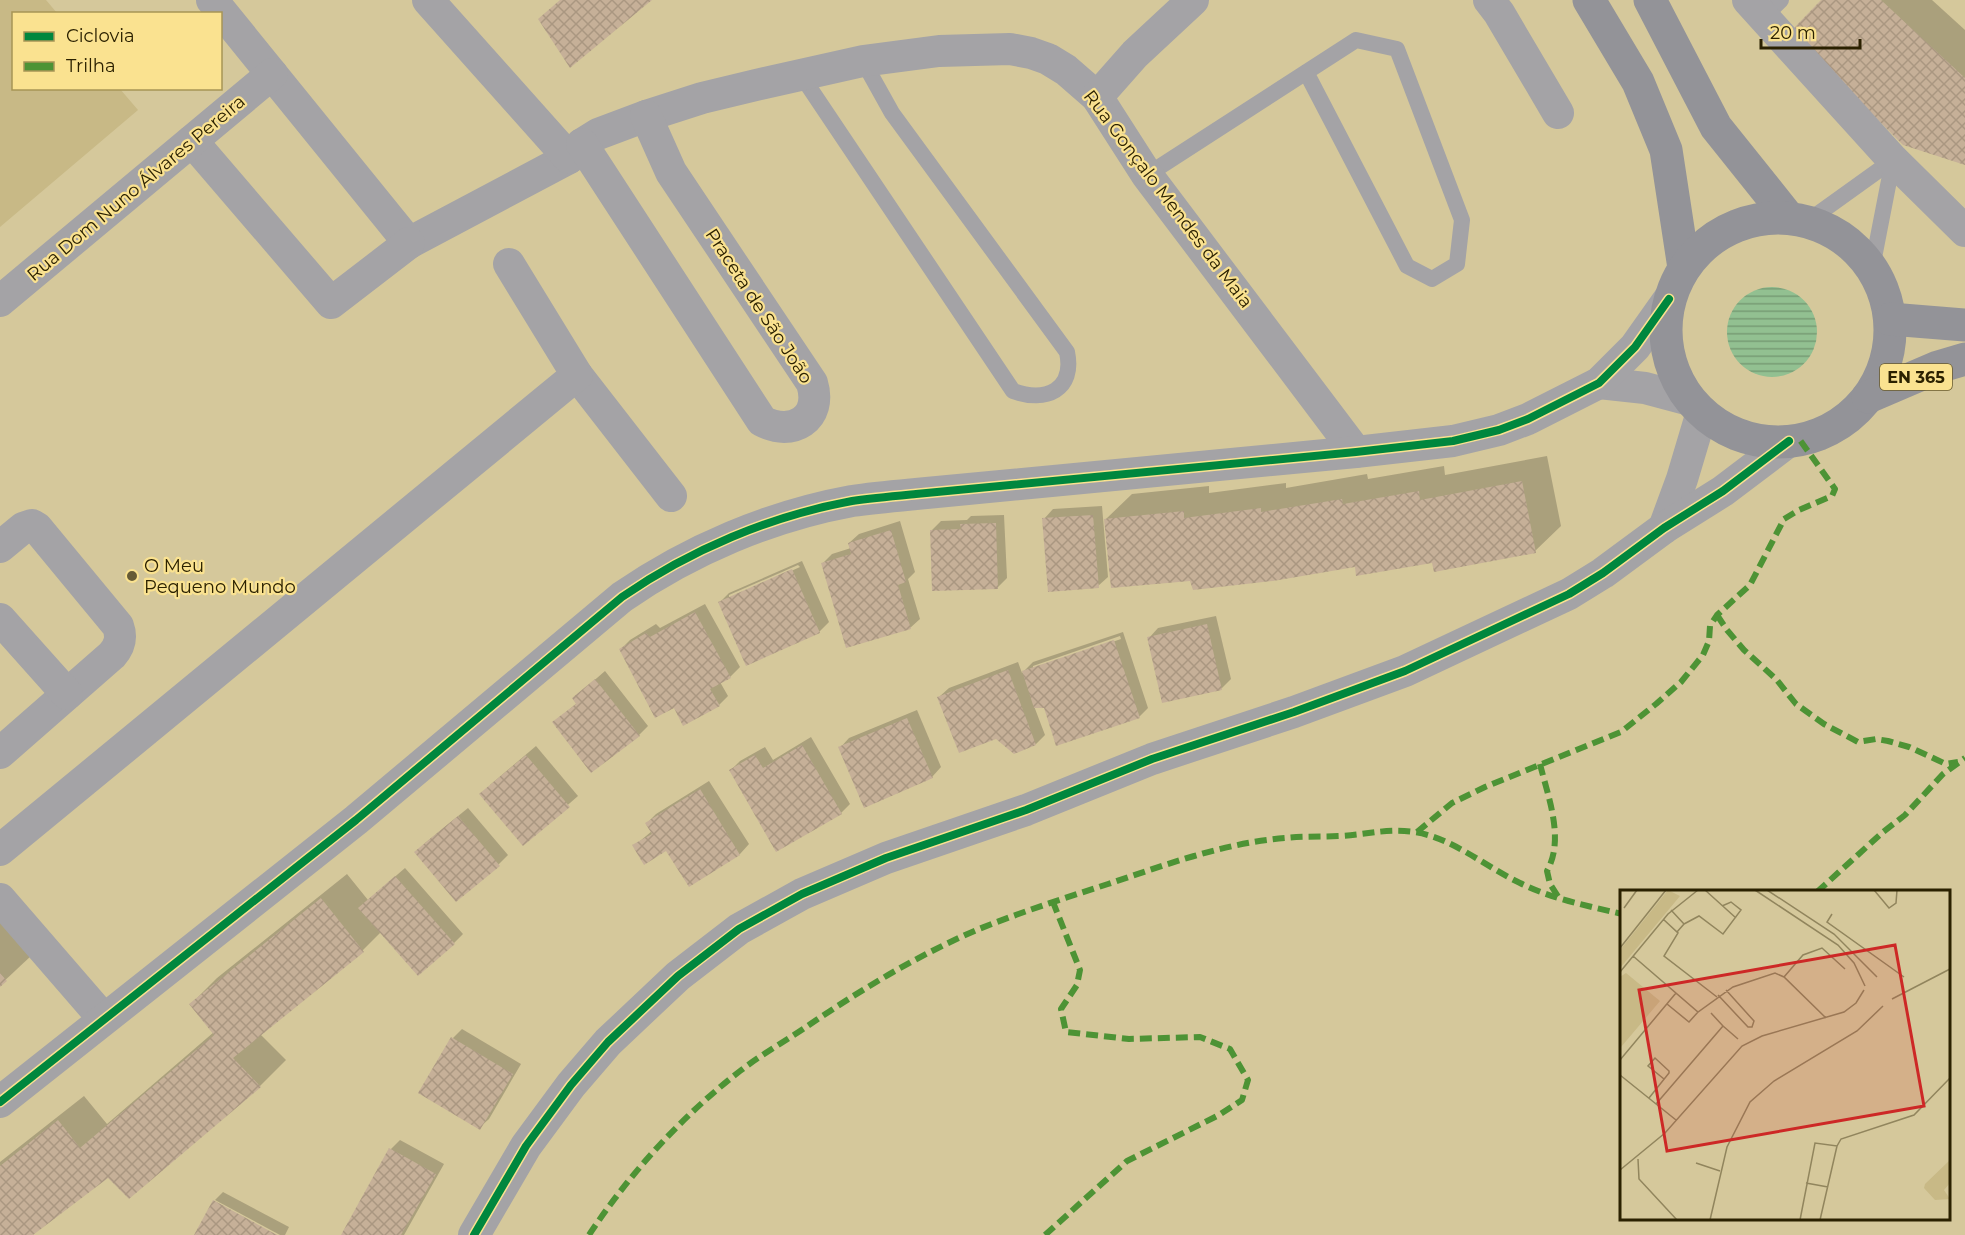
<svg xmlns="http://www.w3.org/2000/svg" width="1965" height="1235" viewBox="0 0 1965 1235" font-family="Montserrat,sans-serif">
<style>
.park{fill:#c8b986}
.water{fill:url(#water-rules)}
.shadow{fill:#0003;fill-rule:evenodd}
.building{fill:url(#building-cross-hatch)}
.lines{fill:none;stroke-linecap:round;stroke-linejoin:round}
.lane{stroke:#a4a3a6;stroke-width:16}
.street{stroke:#a4a3a6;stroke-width:32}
.primary{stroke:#939398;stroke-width:33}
.quiet{stroke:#4d9335;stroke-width:6;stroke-dasharray:12 6;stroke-linecap:butt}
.cycleway-casing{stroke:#fae290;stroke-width:11}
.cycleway{stroke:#00873e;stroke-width:8}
.poi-dot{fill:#665b36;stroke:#fae290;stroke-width:2}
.labels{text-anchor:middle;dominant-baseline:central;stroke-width:4.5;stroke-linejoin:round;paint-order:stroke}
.shield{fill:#fae290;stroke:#695b2b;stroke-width:1.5}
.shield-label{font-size:16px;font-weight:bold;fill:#2b2100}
.street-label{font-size:18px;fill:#2b2100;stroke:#fae290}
.poi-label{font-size:18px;fill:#2b2100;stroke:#fae290;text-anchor:start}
.inset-road{fill:none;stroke:#91855d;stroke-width:1.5}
.view{fill:#cd2826;fill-opacity:0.15;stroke:#cd2826;stroke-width:3}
.inset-edge{fill:none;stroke:#2b2100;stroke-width:3}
</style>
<defs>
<pattern id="water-rules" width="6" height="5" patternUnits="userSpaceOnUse" patternTransform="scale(1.5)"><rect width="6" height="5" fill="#92c091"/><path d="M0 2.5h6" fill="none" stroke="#779c74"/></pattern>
<pattern id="building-cross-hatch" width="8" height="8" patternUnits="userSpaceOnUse" patternTransform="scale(1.5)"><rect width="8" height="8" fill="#c6b098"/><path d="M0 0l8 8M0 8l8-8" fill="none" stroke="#aa9781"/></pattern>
</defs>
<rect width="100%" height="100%" fill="#d5c89b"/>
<path class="park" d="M 0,0 L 46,0 L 57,13 L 14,14 L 14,88 L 120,89 L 138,110 L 0,227 Z"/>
<circle class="water" cx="1772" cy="332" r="45"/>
<g class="shadow">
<path d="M 1823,0 L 1932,0 L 1965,30 L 1965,163 Z"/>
<path d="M 1547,456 L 1561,526 L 1535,551 L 1191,579 L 1106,519 L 1132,494 L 1209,486 L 1209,493 L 1286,483 L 1286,488 L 1367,474 L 1368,479 L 1444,466 L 1445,475 Z"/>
<path d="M 1102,506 L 1108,577 L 1098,586 L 1044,519 L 1053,509 Z"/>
<path d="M 1004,515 L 1007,578 L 997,588 L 932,530 L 941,521 L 967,520 L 971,516 Z"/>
<path d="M 900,521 L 915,572 L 908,579 L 920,619 L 910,628 L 823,563 L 832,554 L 851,548 L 849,543 L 859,534 Z"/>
<path d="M 802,561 L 829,622 L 819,632 L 720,602 L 729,593 ZM 798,565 L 800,567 L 729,599 L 729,595 Z"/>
<path d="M 705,604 L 740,667 L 730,677 L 720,682 L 728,696 L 719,705 L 674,706 L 621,649 L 630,640 L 656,624 L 660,628 Z"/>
<path d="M 1216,616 L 1231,679 L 1221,689 L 1149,638 L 1158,628 Z"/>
<path d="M 1123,632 L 1148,708 L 1139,717 L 1034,706 L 1045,735 L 1036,744 L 1014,752 L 997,738 L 939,697 L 949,688 L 1018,662 L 1022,673 L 1033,662 ZM 1120,636 L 1121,639 L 1033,669 L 1033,666 Z"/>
<path d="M 605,671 L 648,726 L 639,735 L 554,722 L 577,703 L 574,698 Z"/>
<path d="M 917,710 L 941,767 L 932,777 L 840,748 L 849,738 Z"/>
<path d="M 811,737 L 850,804 L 841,813 L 731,770 L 740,761 L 765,747 L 773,760 Z"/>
<path d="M 536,746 L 578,796 L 523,844 L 490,785 Z"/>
<path d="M 709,781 L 749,844 L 740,854 L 689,885 L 667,849 L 634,846 L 652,831 L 647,823 L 656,814 Z"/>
<path d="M 468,808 L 508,855 L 498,865 L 425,843 Z"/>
<path d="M 405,868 L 463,934 L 454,943 L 381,932 L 363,950 L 260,1034 L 286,1060 L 260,1086 L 129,1197 L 108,1176 L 30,1235 L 0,1235 L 0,1162 L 84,1096 L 107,1124 L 214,1032 L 191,1004 L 217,978 L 347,874 L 368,900 Z"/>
<path d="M 0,916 L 32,955 L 0,985 Z"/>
<path d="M 462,1029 L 521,1064 L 489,1119 L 479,1128 L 453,1038 Z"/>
<path d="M 400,1140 L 444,1164 L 404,1235 L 342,1235 L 391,1149 Z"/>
<path d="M 223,1192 L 289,1227 L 285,1235 L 280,1235 L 215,1200 Z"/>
</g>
<g class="building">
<path d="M 560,0 L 652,0 L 570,68 L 538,19 Z"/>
<path d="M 1821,0 L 1881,0 L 1965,78 L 1965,165 L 1903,145 L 1790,32 Z"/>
<path d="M 1522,481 L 1536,553 L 1434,572 L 1432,563 L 1356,576 L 1355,567 L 1273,581 L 1193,590 L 1190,581 L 1111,588 L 1104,519 L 1184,511 L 1184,518 L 1261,508 L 1261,512 L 1342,499 L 1343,504 L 1419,491 L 1420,500 Z"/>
<path d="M 1093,515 L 1099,588 L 1048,592 L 1042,518 Z"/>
<path d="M 996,523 L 998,589 L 932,591 L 930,530 L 961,529 L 960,524 Z"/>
<path d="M 891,530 L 906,582 L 898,585 L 911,629 L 846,648 L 821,563 L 851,554 L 848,543 Z"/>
<path d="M 792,569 L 820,633 L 746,666 L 718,602 Z"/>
<path d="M 695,612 L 731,678 L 710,689 L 720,706 L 683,726 L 674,708 L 655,718 L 619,649 L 646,633 L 650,637 Z"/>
<path d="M 1207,624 L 1222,690 L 1162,703 L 1147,637 Z"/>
<path d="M 1114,640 L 1140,718 L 1056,746 L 1044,708 L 1034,708 L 1022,671 Z"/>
<path d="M 1008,670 L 1036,745 L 1014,754 L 996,739 L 959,753 L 937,697 Z"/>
<path d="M 595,679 L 640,736 L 591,773 L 552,722 L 576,704 L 572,698 Z"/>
<path d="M 907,718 L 933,778 L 864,808 L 838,747 Z"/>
<path d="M 802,745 L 842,814 L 776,852 L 729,770 L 755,755 L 763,768 Z"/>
<path d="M 526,755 L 570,807 L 523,846 L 479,794 Z"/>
<path d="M 700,789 L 740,855 L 689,887 L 666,851 L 644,865 L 632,845 L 652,834 L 645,823 Z"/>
<path d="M 458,816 L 500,866 L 456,902 L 414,852 Z"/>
<path d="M 395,876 L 455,944 L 418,976 L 358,908 Z"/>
<path d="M 321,898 L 364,952 L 233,1058 L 261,1087 L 129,1199 L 108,1178 L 33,1235 L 0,1235 L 0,1166 L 58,1120 L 80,1148 L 214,1035 L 189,1004 Z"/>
<path d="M 0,973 L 7,981 L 0,987 Z"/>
<path d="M 451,1037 L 513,1074 L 480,1130 L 418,1093 Z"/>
<path d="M 389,1148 L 436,1174 L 401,1235 L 341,1235 Z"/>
<path d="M 213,1200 L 277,1235 L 194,1235 Z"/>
</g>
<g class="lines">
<g class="lane">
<path d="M 1765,16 L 1781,0"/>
<path d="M 801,75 L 1013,391 C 1046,403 1075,390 1067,352 L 892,113 L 863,61"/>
<path d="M 1147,175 L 1356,40 L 1397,49 L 1462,220 L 1457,264 L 1432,279 L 1407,266 L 1306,72"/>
<path d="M 1808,221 L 1893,160"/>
<path d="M 1872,268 L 1893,160"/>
</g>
<g class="street">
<path d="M 212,0 L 409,243 L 569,158 L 582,144 L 598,134 L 646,116 L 702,98 L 756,85 L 863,61 L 939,51 L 1010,49 L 1031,53 L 1048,59 L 1066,70 L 1097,97 L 1147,175 L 1356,452"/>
<path d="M 428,0 L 569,158"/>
<path d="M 1489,0 L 1499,13 L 1558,113"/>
<path d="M 1748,0 L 1893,160 L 1965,231"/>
<path d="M 1097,97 L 1135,54 L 1193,0"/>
<path d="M 192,141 L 331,303 L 409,243"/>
<path d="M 582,144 L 762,421 C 792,437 823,419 812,383 L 671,172 L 646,116"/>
<path d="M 0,301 L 272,74"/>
<path d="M 577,375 L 671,496"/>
<path d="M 1599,383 L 1645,388 L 1690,400"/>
<path d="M 1664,528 L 1682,479 L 1702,412"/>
<path d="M 0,547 L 23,528 L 32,525 L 37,528 L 118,626 C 122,637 120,646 112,655 L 0,753"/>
<path d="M 0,619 L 67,694"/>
<path d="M 0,850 L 577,375 L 509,264"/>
<path d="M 0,899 L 103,1018"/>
<path d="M 0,1102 L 356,820 L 622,597 C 690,550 770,516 852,501 C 873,498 895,496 916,494 L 1356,452 L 1453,441 L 1499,430 L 1528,419 L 1599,383 L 1635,347 L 1669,299"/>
<path d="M 474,1235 L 526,1146 L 571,1085 L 608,1042 L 678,976 L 739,929 L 802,894 L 886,858 L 1026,810 L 1152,759 L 1294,712 L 1405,671 L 1569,594 L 1603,573 L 1664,528 L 1723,491 L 1789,441"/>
</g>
<g class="primary">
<path d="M 1589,0 L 1638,82 L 1666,150 L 1684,268"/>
<path d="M 1650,0 L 1716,127 L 1788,217"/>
<circle cx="1778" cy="330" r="112"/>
<path d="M 1890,319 L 1965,325"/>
<path d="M 1868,397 L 1938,367 L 1965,359"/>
</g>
<g class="quiet">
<path d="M 1717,615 L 1727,630 L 1744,650 L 1776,679 L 1796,704 L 1824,724 L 1858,742 L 1876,739 L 1888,741 L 1909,747 L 1946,764 L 1958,762"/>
<path d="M 1540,764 C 1548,797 1565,839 1547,871 L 1550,884 L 1559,898"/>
<path d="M 1417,832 L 1452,803 L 1485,787 L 1621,732 L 1656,704 L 1681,682 L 1703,655 L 1709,641 L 1710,626 L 1717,615 L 1750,585 L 1784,519 L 1799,510 L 1832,496 L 1835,489 L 1800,440"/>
<path d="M 1817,892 L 1883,832 L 1905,815 L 1943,774 L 1965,758"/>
<path d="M 589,1235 C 630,1173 682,1116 740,1071 C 762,1054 787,1040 809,1025 C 862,989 920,954 979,929 C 1021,912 1065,898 1108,884 C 1165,865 1224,843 1285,838 C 1302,836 1320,837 1338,836 C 1366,835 1385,828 1414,832 C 1451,837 1486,867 1520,883 C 1552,899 1588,906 1622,914"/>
<path d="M 1045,1235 L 1127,1161 L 1219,1115 L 1242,1100 L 1248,1080 L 1230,1049 L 1200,1037 L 1129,1039 L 1066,1032 L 1061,1009 L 1077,985 L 1080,970 L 1053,902"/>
</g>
<defs>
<g id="cycleway">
<path d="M 0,1102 L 356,820 L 622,597 C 690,550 770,516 852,501 C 873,498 895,496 916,494 L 1356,452 L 1453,441 L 1499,430 L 1528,419 L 1599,383 L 1635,347 L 1669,299"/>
<path d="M 474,1235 L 526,1146 L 571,1085 L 608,1042 L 678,976 L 739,929 L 802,894 L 886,858 L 1026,810 L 1152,759 L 1294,712 L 1405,671 L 1569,594 L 1603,573 L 1664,528 L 1723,491 L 1789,441"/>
</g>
</defs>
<use href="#cycleway" class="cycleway-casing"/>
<use href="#cycleway" class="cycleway"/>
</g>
<circle class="poi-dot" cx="132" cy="576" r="6"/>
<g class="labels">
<rect class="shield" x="1880" y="364" width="72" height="26" rx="4.5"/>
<g class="shield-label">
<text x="1916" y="377">EN 365</text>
</g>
<g class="street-label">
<text transform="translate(136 188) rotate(-40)">Rua Dom Nuno Álvares Pereira</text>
<text transform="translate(1168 199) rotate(53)">Rua Gonçalo Mendes da Maia</text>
<text transform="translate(759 306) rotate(57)">Praceta de São João</text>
</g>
<g class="poi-label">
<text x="144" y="566">O Meu<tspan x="144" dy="21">Pequeno Mundo</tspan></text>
</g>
</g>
<g transform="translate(1620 890)">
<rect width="330" height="330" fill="#d5c89b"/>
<path d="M 330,270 L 330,293 L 324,300 L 330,309 L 315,310 L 304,298 L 305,294 Z" fill="#c8b986"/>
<path d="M 48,0 L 60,6 L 0,78 L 0,60 ZM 6,83 L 40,111 L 1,157 L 0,87 Z" fill="#c8b986"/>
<path class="inset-road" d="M 85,0 L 116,28M 135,0 L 218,55 L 234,73 L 245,96M 147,0 L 214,44 L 257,87M 254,0 L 269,18 L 276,13 L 277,0M 4,18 L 17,0M 51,20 L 64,34 L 57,42M 212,24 L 207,32 L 284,87M 43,29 L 58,43 L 44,66 L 97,107M 64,34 L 79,26 L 103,44 L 121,20 L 111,12 L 102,16M 0,58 L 46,0M 13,66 L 78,122 L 113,97 L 155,83 L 164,87 L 206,128M 0,82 L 48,24 L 78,0M 164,87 L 183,65 L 202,58 L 225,79M 98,105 L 128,137 L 132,137 L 134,131 L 106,100M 272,109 L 330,79M 47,114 L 69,132 L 78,122M 103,136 L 118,149M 0,170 L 56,103M 0,185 L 56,230M 29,208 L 49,183 L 49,181 L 35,168 L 28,176 L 44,189M 36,214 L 103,136 L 91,123M 18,269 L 19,289 L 57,330M 76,273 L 100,281M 0,280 L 45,243 L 122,156 L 142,146 L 224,122 L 236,113 L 244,100M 186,293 L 208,297M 90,330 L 107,257 L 130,212 L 154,191 L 237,141 L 263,116M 180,330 L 195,253 L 217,256 L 221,249 L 294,225 L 330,188M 200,330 L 217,256"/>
<path class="view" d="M 275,55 L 304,216 L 47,261 L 19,100 Z"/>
<rect width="330" height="330" class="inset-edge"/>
</g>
<rect x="12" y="12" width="210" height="78" fill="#fae290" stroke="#a79556" stroke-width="1.5"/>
<rect x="24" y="32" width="30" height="9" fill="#00873e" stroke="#a79556" stroke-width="1.5"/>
<text x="66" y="42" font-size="18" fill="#2b2100">Ciclovia</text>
<rect x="24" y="62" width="30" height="9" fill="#4d9335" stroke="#a79556" stroke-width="1.5"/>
<text x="66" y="72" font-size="18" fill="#2b2100">Trilha</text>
<path d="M1761 39v9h99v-9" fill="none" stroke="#2b2100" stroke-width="3"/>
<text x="1770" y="39" font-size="18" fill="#2b2100" stroke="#fae290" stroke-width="4.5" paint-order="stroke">20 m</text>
</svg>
